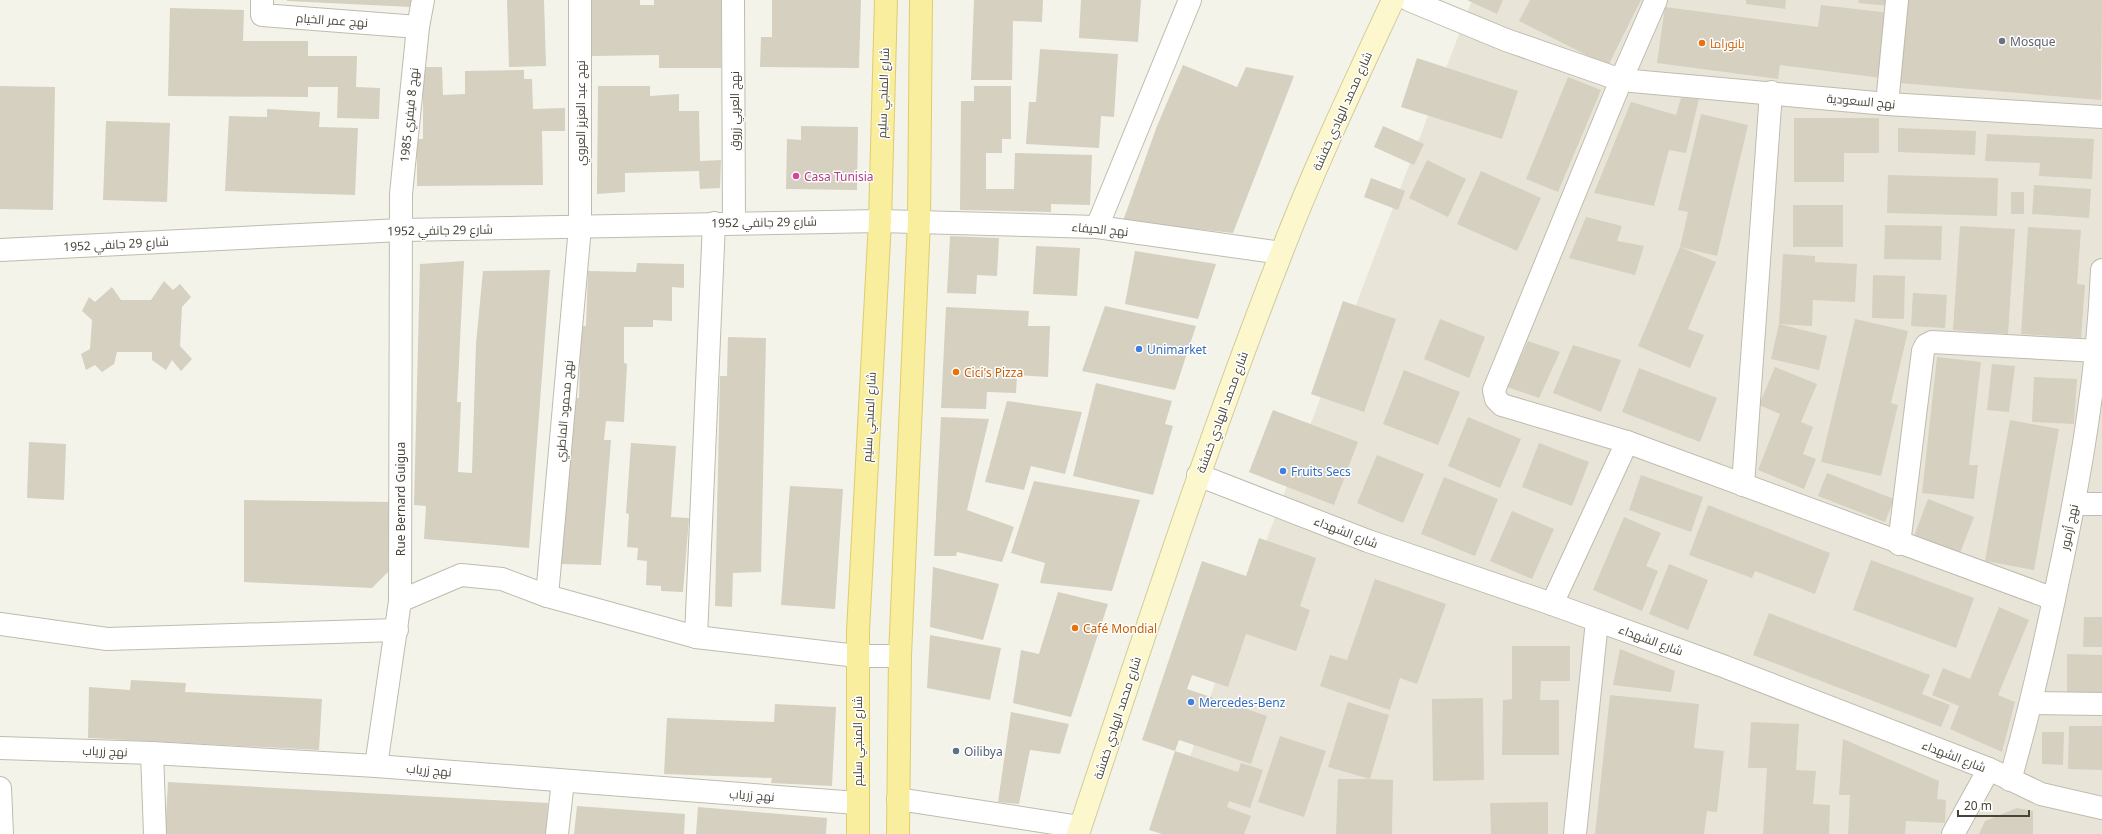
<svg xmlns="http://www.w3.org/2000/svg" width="2102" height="834" viewBox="0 0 2102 834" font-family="'Noto Sans',Cairo,sans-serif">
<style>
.residential{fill:#e8e5d8}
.building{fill:#d5d0c0}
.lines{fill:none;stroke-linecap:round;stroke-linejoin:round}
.minor-casing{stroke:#bfbcad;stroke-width:24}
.secondary-casing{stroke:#d1cb9c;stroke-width:24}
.primary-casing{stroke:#decd6e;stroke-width:24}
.minor{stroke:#fff;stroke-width:22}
.secondary{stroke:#fcf7cc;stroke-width:22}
.primary{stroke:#f9ed9e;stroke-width:22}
.worship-dot{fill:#6b7280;stroke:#fff;stroke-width:1.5}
.food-dot{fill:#e8710a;stroke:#fff;stroke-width:1.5}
.hotel-dot{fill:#d1479c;stroke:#fff;stroke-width:1.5}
.shop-dot{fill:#3f7fe0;stroke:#fff;stroke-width:1.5}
.service-dot{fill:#5c6f8a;stroke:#fff;stroke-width:1.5}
.labels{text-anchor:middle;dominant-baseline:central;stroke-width:3;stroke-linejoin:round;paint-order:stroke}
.street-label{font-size:12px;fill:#484438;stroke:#fff}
.worship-label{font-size:12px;fill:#5b616d;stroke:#fff;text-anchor:start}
.food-label{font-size:12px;fill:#c56008;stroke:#fff;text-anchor:start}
.hotel-label{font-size:12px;fill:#b23c85;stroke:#fff;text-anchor:start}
.shop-label{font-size:12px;fill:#366cbe;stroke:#fff;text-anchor:start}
.service-label{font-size:12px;fill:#4e5e75;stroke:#fff;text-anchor:start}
</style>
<rect width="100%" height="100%" fill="#f4f3ea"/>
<path class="residential" d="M 1472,0 L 2102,0 L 2102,834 L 1164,834 L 1239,612 Z"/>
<g class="building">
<path d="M 287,0 L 412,0 L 411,7 L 287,1 Z"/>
<path d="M 507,0 L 544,0 L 546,66 L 509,67 Z"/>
<path d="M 592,0 L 640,0 L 640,5 L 654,5 L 654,0 L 721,0 L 721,68 L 659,68 L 659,55 L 592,56 Z"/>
<path d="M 772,0 L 861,0 L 859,68 L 760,67 L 761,37 L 772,37 Z"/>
<path d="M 974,0 L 1043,0 L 1042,22 L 1013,21 L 1012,80 L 971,80 Z"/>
<path d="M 1081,0 L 1141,0 L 1138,42 L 1079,38 Z"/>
<path d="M 1467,0 L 1503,0 L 1497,14 Z"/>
<path d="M 1530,0 L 1641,0 L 1608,66 L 1519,21 Z"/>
<path d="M 1746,0 L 1786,0 L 1785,9 L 1746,4 Z"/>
<path d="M 1859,0 L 1891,0 L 1891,6 L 1858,3 Z"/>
<path d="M 1906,0 L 2102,0 L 2101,100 L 1899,83 Z"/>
<path d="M 1821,5 L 1890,13 L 1881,78 L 1780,65 L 1778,79 L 1657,63 L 1665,7 L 1818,27 Z"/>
<path d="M 170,8 L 244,10 L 243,41 L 308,41 L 308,56 L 357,56 L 356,87 L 380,88 L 379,119 L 337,118 L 338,87 L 308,87 L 308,97 L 168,96 Z"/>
<path d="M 1040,49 L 1118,54 L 1114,117 L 1101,116 L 1099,148 L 1026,144 L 1029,102 L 1036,102 Z"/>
<path d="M 1417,58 L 1518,91 L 1502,139 L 1401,107 Z"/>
<path d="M 1183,65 L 1237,87 L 1246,67 L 1294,76 L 1233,233 L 1123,221 L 1157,126 Z"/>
<path d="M 423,67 L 442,67 L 443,95 L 465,94 L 465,71 L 524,70 L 524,79 L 532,79 L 533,109 L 565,108 L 565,131 L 542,131 L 543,185 L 417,186 L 417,139 L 423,139 Z"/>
<path d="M 1568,77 L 1601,90 L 1558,192 L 1526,179 Z"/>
<path d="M 0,86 L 55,87 L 53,210 L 0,209 Z"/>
<path d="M 598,86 L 650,86 L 650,96 L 679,94 L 679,111 L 699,111 L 700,161 L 721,160 L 720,188 L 700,189 L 699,171 L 625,173 L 625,192 L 597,194 Z"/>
<path d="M 974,86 L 1011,86 L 1011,139 L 1002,139 L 1002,153 L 986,153 L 986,189 L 1014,189 L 1015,153 L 1092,155 L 1090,205 L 1051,204 L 1051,212 L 960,210 L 961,101 L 974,101 Z"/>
<path d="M 1681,98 L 1699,99 L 1686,153 L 1669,150 L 1654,206 L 1594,193 L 1631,102 L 1676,115 Z"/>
<path d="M 267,109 L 320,112 L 319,127 L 358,128 L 355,195 L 225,191 L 229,116 L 267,117 Z"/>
<path d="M 1701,114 L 1748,125 L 1717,256 L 1680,247 L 1688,212 L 1678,210 Z"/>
<path d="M 1794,118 L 1879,118 L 1879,153 L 1844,153 L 1844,182 L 1794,182 Z"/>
<path d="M 106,121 L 170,123 L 167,202 L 103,200 Z"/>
<path d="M 801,126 L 858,127 L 857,190 L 786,189 L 787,139 L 801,140 Z"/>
<path d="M 1383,126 L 1424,144 L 1414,165 L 1374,147 Z"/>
<path d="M 1898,128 L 1976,131 L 1975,155 L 1898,152 Z"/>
<path d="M 1987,134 L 2094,139 L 2092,179 L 2039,176 L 2040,163 L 1985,161 Z"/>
<path d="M 1427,160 L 1466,179 L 1448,217 L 1409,198 Z"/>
<path d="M 1481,171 L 1541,198 L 1517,251 L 1457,224 Z"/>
<path d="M 1888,175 L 1998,178 L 1997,216 L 1887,213 Z"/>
<path d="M 1371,178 L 1405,191 L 1398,210 L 1364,197 Z"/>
<path d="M 2034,185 L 2091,189 L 2089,218 L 2032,214 Z"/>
<rect x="2011" y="192" width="13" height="22"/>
<rect x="1793" y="205" width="50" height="42"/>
<path d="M 1586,217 L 1622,226 L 1617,241 L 1644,246 L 1635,275 L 1569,258 Z"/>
<path d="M 1885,225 L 1942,226 L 1941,260 L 1884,259 Z"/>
<path d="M 1960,226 L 2015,229 L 2008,334 L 1953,330 Z"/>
<path d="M 2028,227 L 2081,230 L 2077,284 L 2085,285 L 2081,338 L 2021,334 Z"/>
<path d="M 950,236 L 999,238 L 997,276 L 977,275 L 976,294 L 947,293 Z"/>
<path d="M 1036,246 L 1080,248 L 1077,296 L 1033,294 Z"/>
<path d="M 1680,247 L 1716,262 L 1688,329 L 1704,335 L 1690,368 L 1638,346 Z"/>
<path d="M 1135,251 L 1216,264 L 1198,319 L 1125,304 Z"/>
<path d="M 1783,254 L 1815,256 L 1815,262 L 1857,264 L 1855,302 L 1813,300 L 1812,326 L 1779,324 L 1827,336 L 1819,370 L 1771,359 L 1779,324 Z"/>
<path d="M 464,261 L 457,402 L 461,402 L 458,472 L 472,473 L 476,343 L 483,271 L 550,270 L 529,548 L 424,539 L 426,506 L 414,505 L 420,264 Z"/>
<path d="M 637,263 L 684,264 L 684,288 L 672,287 L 672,321 L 653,320 L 653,327 L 624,327 L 624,363 L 627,364 L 624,422 L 606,421 L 604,440 L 611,440 L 601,565 L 561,564 L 569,477 L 574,398 L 579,398 L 581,326 L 586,326 L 588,271 L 636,272 Z"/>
<path d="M 1873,275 L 1905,276 L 1904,319 L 1872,318 Z"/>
<path d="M 164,281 L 173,290 L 180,284 L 191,297 L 182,307 L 180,346 L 192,359 L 181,371 L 172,360 L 166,370 L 152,360 L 152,352 L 117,352 L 114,364 L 102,372 L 95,365 L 86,370 L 81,354 L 90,349 L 92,320 L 82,311 L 89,297 L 95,302 L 112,287 L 121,300 L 151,300 Z"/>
<path d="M 1913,293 L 1947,295 L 1945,328 L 1911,326 Z"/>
<path d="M 1343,301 L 1396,319 L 1364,412 L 1311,394 Z"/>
<path d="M 1105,306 L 1196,326 L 1175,390 L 1082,371 Z"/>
<path d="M 946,307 L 1029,311 L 1028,326 L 1050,326 L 1048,377 L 1017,375 L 1016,393 L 987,392 L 986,409 L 941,408 Z"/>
<path d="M 1440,319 L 1485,337 L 1469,378 L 1424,359 Z"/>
<path d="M 1855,319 L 1908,331 L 1891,403 L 1898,405 L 1881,476 L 1821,462 Z"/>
<path d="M 728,337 L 766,338 L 761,572 L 733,573 L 732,607 L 715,606 L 720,376 L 727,376 Z"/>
<path d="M 1528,341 L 1560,352 L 1539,398 L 1507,387 Z"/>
<path d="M 1573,345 L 1621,360 L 1601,412 L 1553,393 Z"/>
<path d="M 1937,357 L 1981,362 L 1969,465 L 1978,465 L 1974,499 L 1922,493 Z"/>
<path d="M 1992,364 L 2015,366 L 2009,412 L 1987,410 Z"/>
<path d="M 1775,367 L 1817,384 L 1801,422 L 1813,427 L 1803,454 L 1816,459 L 1804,489 L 1758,470 L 1780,414 L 1759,405 Z"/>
<path d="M 1639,368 L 1717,398 L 1700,442 L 1622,412 Z"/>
<path d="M 1404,370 L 1460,392 L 1438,445 L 1383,424 Z"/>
<path d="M 2034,377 L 2077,379 L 2074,424 L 2032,422 Z"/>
<path d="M 1096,383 L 1172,401 L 1165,424 L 1173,426 L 1153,495 L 1073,476 Z"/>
<path d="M 1007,401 L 1082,412 L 1065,474 L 1031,466 L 1024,490 L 985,482 Z"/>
<path d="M 1273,410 L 1358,442 L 1334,505 L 1249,472 Z"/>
<path d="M 941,417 L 989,419 L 967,510 L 1014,527 L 1002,562 L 957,552 L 956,556 L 934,556 Z"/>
<path d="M 1468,417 L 1521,439 L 1500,488 L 1448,466 Z"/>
<path d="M 2010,420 L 2059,429 L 2034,570 L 1985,561 Z"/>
<path d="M 29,442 L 66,444 L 64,500 L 27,498 Z"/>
<path d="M 631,443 L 676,446 L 671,517 L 689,518 L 683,592 L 661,591 L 661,586 L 646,585 L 647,561 L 637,560 L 638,548 L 627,547 L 629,514 L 626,513 Z"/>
<path d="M 1539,443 L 1589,462 L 1572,506 L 1522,487 Z"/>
<path d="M 1377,455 L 1424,474 L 1403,523 L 1357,503 Z"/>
<path d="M 1827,473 L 1894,499 L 1885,522 L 1818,496 Z"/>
<path d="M 1641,475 L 1703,497 L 1691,532 L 1629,510 Z"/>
<path d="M 1444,477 L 1498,499 L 1475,556 L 1421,534 Z"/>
<path d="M 1034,481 L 1140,500 L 1112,591 L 1040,583 L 1045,563 L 1011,553 Z"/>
<path d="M 790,486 L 843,489 L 835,609 L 781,605 Z"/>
<path d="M 1928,499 L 1974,517 L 1960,553 L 1914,536 Z"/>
<path d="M 244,500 L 390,502 L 388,572 L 372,588 L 244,582 Z"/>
<path d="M 1708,505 L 1830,553 L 1815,594 L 1755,571 L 1752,578 L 1689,555 Z"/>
<path d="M 1512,511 L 1554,529 L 1532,579 L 1490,561 Z"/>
<path d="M 1624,517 L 1661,533 L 1646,566 L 1658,571 L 1642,611 L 1593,590 Z"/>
<path d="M 1259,538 L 1316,558 L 1300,606 L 1310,610 L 1296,651 L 1246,634 L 1228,687 L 1192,675 L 1187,689 L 1267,716 L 1251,764 L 1179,740 L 1175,751 L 1142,740 L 1202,561 L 1246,576 Z"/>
<path d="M 1871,560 L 1974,598 L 1956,648 L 1853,610 Z"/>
<path d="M 1669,564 L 1708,580 L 1688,630 L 1649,614 Z"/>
<path d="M 933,567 L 999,584 L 983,640 L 930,627 Z"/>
<path d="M 1375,579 L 1446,604 L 1417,684 L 1400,678 L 1390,710 L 1320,686 L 1330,655 L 1347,660 Z"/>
<path d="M 1058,592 L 1108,604 L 1071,717 L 1013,703 L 1021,650 L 1039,654 Z"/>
<path d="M 1999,607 L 2029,620 L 1998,695 L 2015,702 L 2002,752 L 1950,729 L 1959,706 L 1932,695 L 1943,668 L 1970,679 Z"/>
<path d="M 1769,613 L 1930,675 L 1922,694 L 1950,705 L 1941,727 L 1753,655 Z"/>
<path d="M 2084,617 L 2102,617 L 2102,647 L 2083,647 Z"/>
<path d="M 930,635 L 1001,648 L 990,700 L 927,688 Z"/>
<path d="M 1512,646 L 1570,646 L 1570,681 L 1541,681 L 1540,700 L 1559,700 L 1559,755 L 1502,755 L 1503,700 L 1512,699 Z"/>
<path d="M 1620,649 L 1675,671 L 1671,692 L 1613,685 Z"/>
<path d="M 2067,654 L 2102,655 L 2102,693 L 2067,693 Z"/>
<path d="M 131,680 L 186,683 L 185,692 L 322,699 L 319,750 L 88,738 L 89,687 L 130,690 Z"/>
<path d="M 1610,695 L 1699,704 L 1694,748 L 1724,751 L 1717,812 L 1707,811 L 1704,834 L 1595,834 Z"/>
<path d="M 1483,698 L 1484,780 L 1433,781 L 1432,699 Z"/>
<path d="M 1348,702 L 1389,715 L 1370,779 L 1393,780 L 1392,834 L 1336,834 L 1338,779 L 1370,779 L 1328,767 Z"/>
<path d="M 775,704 L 836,707 L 832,786 L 771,783 L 772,778 L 664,774 L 667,718 L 774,722 Z"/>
<path d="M 1011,712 L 1069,724 L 1060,754 L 1030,750 L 1019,804 L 998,802 Z"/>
<path d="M 1751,722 L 1799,724 L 1796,770 L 1816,771 L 1813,804 L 1830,805 L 1829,834 L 1763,834 L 1767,768 L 1748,768 Z"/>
<path d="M 2069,726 L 2102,726 L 2102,770 L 2068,769 Z"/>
<path d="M 2042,732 L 2064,732 L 2063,765 L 2042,764 Z"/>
<path d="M 1280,736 L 1326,751 L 1304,817 L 1258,802 Z"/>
<path d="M 1843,739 L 1939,781 L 1937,799 L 1946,800 L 1945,823 L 1906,821 L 1905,834 L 1848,834 L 1850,795 L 1839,795 Z"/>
<path d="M 1175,751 L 1238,772 L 1241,763 L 1263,770 L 1250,808 L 1229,801 L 1227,807 L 1251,816 L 1244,834 L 1162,834 L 1149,830 Z"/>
<path d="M 168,782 L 548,803 L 546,834 L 165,834 Z"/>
<path d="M 1548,802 L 1548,834 L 1491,834 L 1490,803 Z"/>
<path d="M 577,806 L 685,814 L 684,834 L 574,834 Z"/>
<path d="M 698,807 L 827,818 L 826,834 L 696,834 Z"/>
<path d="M 2017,808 L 2033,811 L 2033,834 L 1979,834 L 1985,821 Z"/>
</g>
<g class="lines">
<defs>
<g id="minor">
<path d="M 262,0 L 262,15 L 418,27"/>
<path d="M 733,0 L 734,223"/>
<path d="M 1409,0 L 1506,40 L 1621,80 L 1887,104 L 2102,117"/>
<path d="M 1656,0 L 1621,80 L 1494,390 L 1496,399 L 1502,405 L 1627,442 L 2054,599"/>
<path d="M 1887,104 L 1897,0"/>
<path d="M 1097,227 L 1190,0"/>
<path d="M 0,250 L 401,230 L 880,221 L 1097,227 L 1281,253"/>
<path d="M 1198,475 L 1368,541 L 1552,604 L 1723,666 L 1989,769 L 2041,794 L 2102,808"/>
<path d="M 1743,485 L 1771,92"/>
<path d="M 2074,504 L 2102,504"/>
<path d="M 1899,544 L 1923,351 L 1926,345 L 1932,342 L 2098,351"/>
<path d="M 547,596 L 580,227 L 580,0"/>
<path d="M 400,601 L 461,575 L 502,579 L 547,596 L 696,637 L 857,656 L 900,656"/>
<path d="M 1552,604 L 1627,442"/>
<path d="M 0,624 L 107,639 L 397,630"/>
<path d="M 696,637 L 714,223"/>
<path d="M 2032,703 L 2102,704"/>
<path d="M 0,748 L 152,753 L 376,766 L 857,803"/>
<path d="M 152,753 L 155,834"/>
<path d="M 376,766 L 400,601 L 401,194 L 418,27 L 423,0"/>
<path d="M 2010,780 C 2029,714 2044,648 2058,580 C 2080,478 2098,374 2102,270"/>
<path d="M 0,788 L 2,834"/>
<path d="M 898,799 L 1080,827"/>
<path d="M 557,834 L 563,781"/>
<path d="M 1575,834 L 1597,621"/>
<path d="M 1953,834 L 1989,769"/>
</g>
<path id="secondary" d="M 1078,834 C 1143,640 1206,445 1281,254 C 1314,168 1354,84 1393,0"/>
<g id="primary">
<path d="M 858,834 L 858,631 L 880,221 L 886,0"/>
<path d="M 898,834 L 900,656 L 919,221 L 921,0"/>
</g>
</defs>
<use href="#minor" class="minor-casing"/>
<use href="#secondary" class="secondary-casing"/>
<use href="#primary" class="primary-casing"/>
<use href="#minor" class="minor"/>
<use href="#secondary" class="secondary"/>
<use href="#primary" class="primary"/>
</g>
<circle class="worship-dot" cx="2002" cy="41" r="4"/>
<g class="food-dot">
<circle cx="1702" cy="43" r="4"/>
<circle cx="956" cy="372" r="4"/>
<circle cx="1075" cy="628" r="4"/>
</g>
<circle class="hotel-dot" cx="796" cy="176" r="4"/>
<g class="shop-dot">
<circle cx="1139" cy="349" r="4"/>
<circle cx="1283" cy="471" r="4"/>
<circle cx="1191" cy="702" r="4"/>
</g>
<circle class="service-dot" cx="956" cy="751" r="4"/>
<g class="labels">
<g class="street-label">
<text transform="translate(332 20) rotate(4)">نهج عمر الخيام</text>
<text transform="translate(883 93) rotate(-88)">شارع المنجي سليم</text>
<text transform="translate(1861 101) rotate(5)">نهج السعودية</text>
<text transform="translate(734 111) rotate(-90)">نهج العربي زروق</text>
<text transform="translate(1342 111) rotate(-66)">شارع محمد الهادي خفشة</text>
<text transform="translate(580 113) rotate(-90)">نهج عبد العزيز العروي</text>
<text transform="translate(409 115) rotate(-84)">نهج 8 فيفري 1985</text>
<text transform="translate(764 222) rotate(-1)">شارع 29 جانفي 1952</text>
<text transform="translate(1100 229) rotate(5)">نهج الحيفاء</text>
<text transform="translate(440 230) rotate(-1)">شارع 29 جانفي 1952</text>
<text transform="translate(116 244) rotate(-3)">شارع 29 جانفي 1952</text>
<text transform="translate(564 411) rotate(-85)">نهج محمود الماطري</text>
<text transform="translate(1222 412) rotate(-70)">شارع محمد الهادي خفشة</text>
<text transform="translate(869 417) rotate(-87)">شارع المنجي سليم</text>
<text transform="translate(400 499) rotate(-90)">Rue Bernard Guigua</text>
<text transform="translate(2069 527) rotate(-78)">نهج أزمور</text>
<text transform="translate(1346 532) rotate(21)">شارع الشهداء</text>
<text transform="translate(1651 640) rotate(20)">شارع الشهداء</text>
<text transform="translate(1117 718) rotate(-72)">شارع محمد الهادي خفشة</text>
<text transform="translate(857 741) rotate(-90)">شارع المنجي سليم</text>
<text transform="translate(105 751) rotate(2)">نهج زرياب</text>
<text transform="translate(1954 756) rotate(21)">شارع الشهداء</text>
<text transform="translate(429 770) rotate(5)">نهج زرياب</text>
<text transform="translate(752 795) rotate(4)">نهج زرياب</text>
</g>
<g class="worship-label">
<text x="2010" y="41">Mosque</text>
</g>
<g class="food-label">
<text x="1710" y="43">بانوراما</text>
<text x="964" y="372">Cici's Pizza</text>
<text x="1083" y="628">Café Mondial</text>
</g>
<g class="hotel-label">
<text x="804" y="176">Casa Tunisia</text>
</g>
<g class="shop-label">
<text x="1147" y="349">Unimarket</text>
<text x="1291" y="471">Fruits Secs</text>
<text x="1199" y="702">Mercedes-Benz</text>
</g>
<g class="service-label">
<text x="964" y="751">Oilibya</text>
</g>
</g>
<path d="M1958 810v6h71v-6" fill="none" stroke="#484438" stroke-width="2"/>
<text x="1964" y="810" font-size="12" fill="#484438" stroke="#ffffff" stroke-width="3" paint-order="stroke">20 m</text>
</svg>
